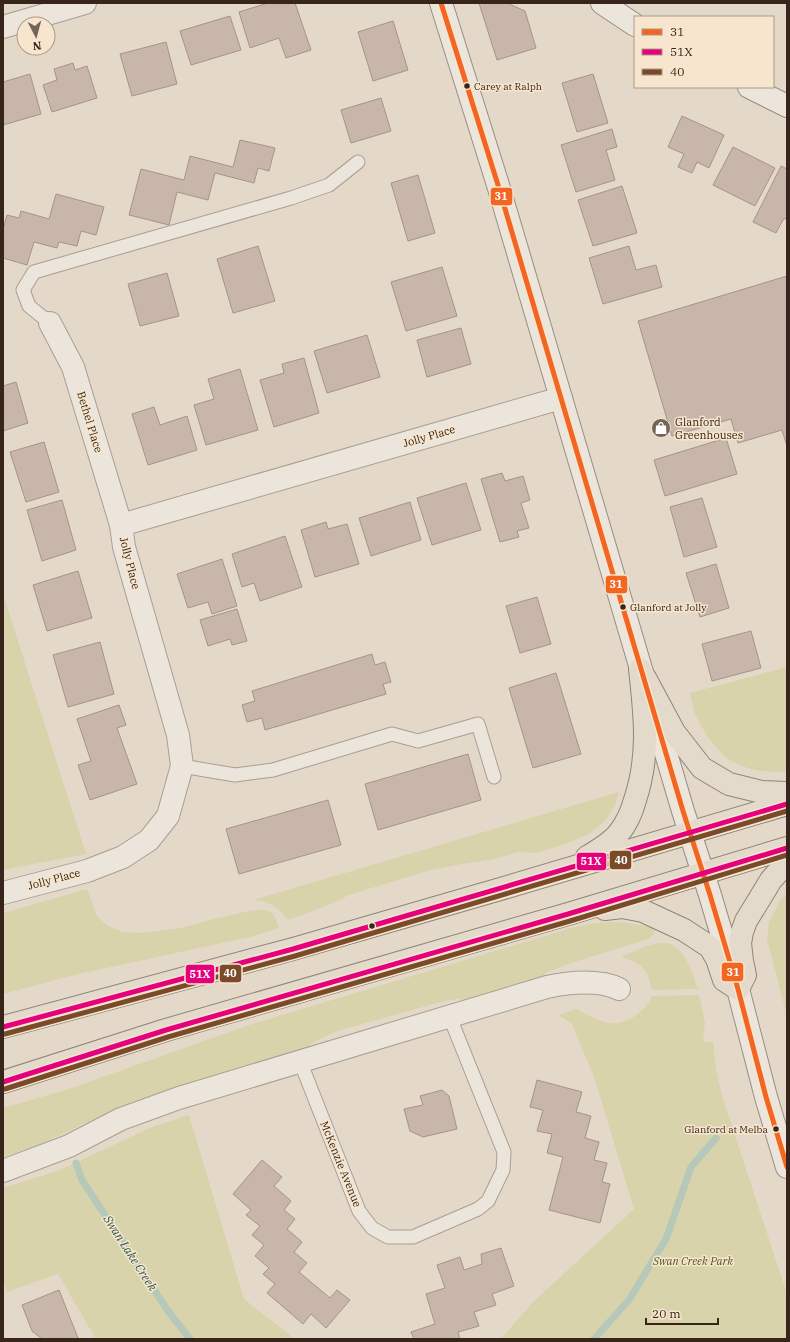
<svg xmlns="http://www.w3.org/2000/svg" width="790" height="1342" font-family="'IBM Plex Serif',serif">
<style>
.green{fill:#d8d3aa}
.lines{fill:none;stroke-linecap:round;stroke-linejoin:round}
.stream{stroke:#b5c8ba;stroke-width:7}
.building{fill:#c8b6aa;stroke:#a49488}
.lane-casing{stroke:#a99e93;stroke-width:15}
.street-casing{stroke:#a99e93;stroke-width:24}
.secondary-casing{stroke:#988d83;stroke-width:24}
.primary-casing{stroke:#8e8479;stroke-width:24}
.lane{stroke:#ece5db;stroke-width:13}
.street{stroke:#ece5db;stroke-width:22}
.secondary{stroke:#ece5db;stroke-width:22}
.primary{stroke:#e4dacc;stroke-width:22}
.bus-1-casing{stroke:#f7e6cd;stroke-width:8}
.bus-2-casing{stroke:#f7e6cd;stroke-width:8}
.bus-3-casing{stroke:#f7e6cd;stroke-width:8}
.bus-1{stroke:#f26522;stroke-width:5}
.bus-2{stroke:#e5007d;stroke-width:5}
.bus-3{stroke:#7a4b2a;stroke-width:5}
.bus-dot{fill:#37251b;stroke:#f7e6cd;stroke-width:1.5}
.labels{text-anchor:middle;stroke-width:3;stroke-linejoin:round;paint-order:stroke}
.bus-label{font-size:10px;fill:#37251b;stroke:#f7e6cd;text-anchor:start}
.street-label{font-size:11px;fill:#37251b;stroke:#f7e6cd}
.poi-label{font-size:11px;fill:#37251b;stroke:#f7e6cd;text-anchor:start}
.park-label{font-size:11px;font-style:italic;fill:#4f5520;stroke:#f7e6cd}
.water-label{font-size:12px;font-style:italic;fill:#29584f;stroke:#f7e6cd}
.line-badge{stroke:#f7e6cd;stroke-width:1.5}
.badge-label{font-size:11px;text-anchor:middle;font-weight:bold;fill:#fff}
</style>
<rect width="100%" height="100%" fill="#e4d9c9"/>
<g class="green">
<polygon points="3,594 86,854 3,870"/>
<path d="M787,667V772C769,772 746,771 730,760C716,751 702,729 695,714C693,707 692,700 690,693Z"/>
<path d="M619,792L615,805L606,820L589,834L568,843L537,853L519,852L494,859L456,865L427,871L349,895L331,904L288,920C278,907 270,901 253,900Z"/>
<polygon points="87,889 97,916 108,926 122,932 142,933 181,928 214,919 253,910 267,910 274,915 279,928 250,937 74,975 3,994 3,913"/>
<polygon points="787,893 787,1016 767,939 769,922 780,901"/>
<polygon points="614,922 629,923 655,928 653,935 648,939 565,965 546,973 541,978 465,1000 457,999 437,1003 341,1030 323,1037 307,1047 126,1104 41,1144 3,1157 3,1108 69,1089 249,1025 575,927 596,923"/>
<path d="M661,943C664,943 668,943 670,944C687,951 692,974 698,989L652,990C647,968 643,964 621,957L646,946Z"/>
<path d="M699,995L705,1023L703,1042H713L716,1068L722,1096L787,1294V1339H501L532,1303L634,1209L594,1077L572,1024L558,1015L577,1009C587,1015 598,1021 609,1023C627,1025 645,1012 652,996Z"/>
<polygon points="189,1115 244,1299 295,1339 96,1339 58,1274 7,1292 3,1281 3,1188 60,1170 152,1127"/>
</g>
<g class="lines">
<g class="stream">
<polyline points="76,1163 82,1180 168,1311 190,1339"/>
<polyline points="594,1339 629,1300 666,1239 691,1167 716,1138"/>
</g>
</g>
<g class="building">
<polygon points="268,3 295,3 311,50 286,58 279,38 250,48 239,12"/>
<polygon points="479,3 507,3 525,11 536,48 497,60"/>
<polygon points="230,16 241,50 191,65 180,31"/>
<polygon points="393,21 408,70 373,81 358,32"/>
<polygon points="166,42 177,84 132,96 120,54"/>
<polygon points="73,63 75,70 87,66 97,98 52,112 43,85 57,80 54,69"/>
<polygon points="30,74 41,114 3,125 3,82"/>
<polygon points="593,74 608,123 577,132 562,83"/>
<polygon points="381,98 391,131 351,143 341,110"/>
<polygon points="682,116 724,135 709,168 697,162 692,173 678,167 684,154 668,147"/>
<polygon points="612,129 617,147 606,150 615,180 576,192 561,145"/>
<polygon points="240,140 275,148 269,171 258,168 254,183 215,173 208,200 177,192 169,225 129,215 141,169 184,180 190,156 233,167"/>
<polygon points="733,147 775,168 755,206 713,185"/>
<polygon points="781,166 787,169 787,220 784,218 776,233 753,222"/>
<polygon points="418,175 435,233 408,241 391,183"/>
<polygon points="622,186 637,233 593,246 578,200"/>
<polygon points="56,194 104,207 96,235 81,231 77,246 59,242 57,248 34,242 27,265 3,258 3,230 7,215 19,218 21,211 49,219"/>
<polygon points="258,246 275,301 233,313 217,259"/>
<polygon points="629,246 636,270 656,265 662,287 603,304 589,258"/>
<polygon points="442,267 457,316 406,331 391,282"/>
<polygon points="167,273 179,316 140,326 128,284"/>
<polygon points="787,276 787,446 782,430 738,443 731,419 672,436 638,321"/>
<polygon points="461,328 471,364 427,377 417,340"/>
<polygon points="367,335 380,377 327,393 314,351"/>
<polygon points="304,358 319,413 274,427 260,380 284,373 282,364"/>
<polygon points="240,369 258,430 206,445 194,405 214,399 208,379"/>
<polygon points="16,382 28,423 3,431 3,386"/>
<polygon points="154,407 160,425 187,416 197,450 148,465 132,414"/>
<polygon points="726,438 737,474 665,496 654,460"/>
<polygon points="44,442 59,492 26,502 10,452"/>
<polygon points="502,473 505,481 523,476 530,500 521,503 529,528 517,531 519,537 500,542 481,479"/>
<polygon points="466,483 481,530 432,545 417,498"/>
<polygon points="702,498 717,547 684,557 670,507"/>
<polygon points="62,500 76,550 42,561 27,510"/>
<polygon points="410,502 421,540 371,556 359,518"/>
<polygon points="326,522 328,529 347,524 359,564 315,577 301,530"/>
<polygon points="285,536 302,587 260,601 254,583 242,587 232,554"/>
<polygon points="222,559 237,606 212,614 208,602 188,608 177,574"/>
<polygon points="716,564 729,608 700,617 686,573"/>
<polygon points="78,571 92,618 47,631 33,585"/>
<polygon points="537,597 551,644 520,653 506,606"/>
<polygon points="237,609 247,641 232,645 230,639 208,646 200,620"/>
<polygon points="751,631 761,668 712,681 702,644"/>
<polygon points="100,642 114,694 68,707 53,655"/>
<polygon points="372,654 375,665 385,662 391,682 383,684 386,694 265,730 262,718 247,722 242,705 255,701 252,691"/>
<polygon points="556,673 581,754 533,768 509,688"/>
<polygon points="119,705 126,725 117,728 137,784 90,800 78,765 91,761 77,719"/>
<polygon points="468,754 481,800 378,830 365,784"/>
<polygon points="328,800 341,845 239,874 226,829"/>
<polygon points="537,1080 582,1092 576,1112 591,1116 585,1138 599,1142 594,1160 607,1163 602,1182 610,1184 600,1223 549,1210 563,1157 547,1153 552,1134 537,1131 543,1110 530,1107"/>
<polygon points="442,1090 449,1096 457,1129 423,1137 410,1131 404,1109 423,1105 420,1096"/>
<polygon points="262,1160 282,1177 274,1186 291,1201 284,1210 295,1219 287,1229 302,1242 294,1252 307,1263 299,1272 330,1298 337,1290 350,1300 326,1328 311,1314 303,1324 267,1293 275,1284 263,1274 269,1268 255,1256 264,1245 252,1235 260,1226 246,1215 251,1210 233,1194"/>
<polygon points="501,1248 514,1286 492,1294 496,1305 474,1312 479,1326 458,1332 460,1339 414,1339 411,1332 435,1324 426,1294 445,1288 437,1265 460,1257 464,1270 482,1264 481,1254"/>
<polygon points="59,1290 78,1338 74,1339 42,1339 32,1331 22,1305"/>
</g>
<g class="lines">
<g class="lane-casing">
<g id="lane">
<polyline points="50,323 29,306 23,290 34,272 291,198 329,185 358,162"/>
<polyline points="182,766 235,775 273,770 392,734 418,741 478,724 494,777"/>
<polyline points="300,1061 359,1211 372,1228 388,1237 413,1237 478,1209 488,1201 503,1170 504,1152 449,1015"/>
</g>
</g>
<g class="street-casing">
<g id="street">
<polyline points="3,27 85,3"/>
<polyline points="50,323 73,367 121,525"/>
<polyline points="3,893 87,871 123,857 149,840 168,816 182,766 178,735 124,547 121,525 561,398"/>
<path d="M3,1171L69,1146L121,1119L179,1098L547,987C565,983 585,981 604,984C609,985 615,987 619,989"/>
</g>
</g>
<g class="secondary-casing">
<g id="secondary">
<polyline points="441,3 498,185 683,811 710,895 738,989 766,1097 787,1167"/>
<polyline points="602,3 635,25"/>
<polyline points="749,87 787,106"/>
</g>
</g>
<g class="primary-casing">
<g id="primary">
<polyline points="645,678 674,732 702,768 729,784 762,792 787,793"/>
<path d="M587,857C599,850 611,843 619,833C627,823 632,811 635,800C650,755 645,715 640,669"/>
<polyline points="605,909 622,907 643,911 684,930 710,947 717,959 724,980 738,989 745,975 742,961 740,943 742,932 746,921 771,880 787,862"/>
<polyline points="3,1027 293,949 497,890 787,804"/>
<polyline points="3,1082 166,1030 568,914 787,848"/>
</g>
</g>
<use href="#lane" class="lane"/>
<use href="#street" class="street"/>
<use href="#secondary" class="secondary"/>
<use href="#primary" class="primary"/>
<g class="bus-1-casing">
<polyline id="bus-1" points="441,3 498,185 683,811 710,895 738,989 766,1097 787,1167"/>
</g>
<g class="bus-2-casing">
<g id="bus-2">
<polyline points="3,1027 293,949 787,804"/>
<polyline points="3,1082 166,1030 568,914 787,848"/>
</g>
</g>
<g class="bus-3-casing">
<g id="bus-3">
<polyline points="5,1034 295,956 787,811"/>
<polyline points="5,1089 168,1037 570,921 787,855"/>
</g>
</g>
<use href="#bus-1" class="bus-1"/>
<use href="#bus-2" class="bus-2"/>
<use href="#bus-3" class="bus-3"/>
</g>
<defs>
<g id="shop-disc" transform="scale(1)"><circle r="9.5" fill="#746458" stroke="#f7e6cd"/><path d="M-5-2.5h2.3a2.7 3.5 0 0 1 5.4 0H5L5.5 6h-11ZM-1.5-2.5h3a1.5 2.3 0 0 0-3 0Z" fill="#fff"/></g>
</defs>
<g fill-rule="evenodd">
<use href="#shop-disc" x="661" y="428"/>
</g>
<g class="bus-dot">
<circle cx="467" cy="86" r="3.5"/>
<circle cx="623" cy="607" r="3.5"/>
<circle cx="372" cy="926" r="3.5"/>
<circle cx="776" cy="1129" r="3.5"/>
</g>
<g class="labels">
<g class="bus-label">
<text x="474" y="90">Carey at Ralph</text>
<text x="630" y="611">Glanford at Jolly</text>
<text x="768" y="1133" text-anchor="end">Glanford at Melba</text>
</g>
<g class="street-label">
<text transform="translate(90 422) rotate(73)" y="4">Bethel Place</text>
<text transform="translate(429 436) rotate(-16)" y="4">Jolly Place</text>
<text transform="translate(130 563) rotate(76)" y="4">Jolly Place</text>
<text transform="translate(54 879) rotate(-15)" y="4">Jolly Place</text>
<text transform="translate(341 1164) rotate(68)" y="4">McKenzie Avenue</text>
</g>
<g class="poi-label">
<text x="675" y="426">Glanford<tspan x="675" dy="13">Greenhouses</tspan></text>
</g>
<g class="park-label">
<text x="693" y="1265">Swan Creek Park</text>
</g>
<g class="water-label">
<text transform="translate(130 1253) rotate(57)" y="4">Swan Lake Creek</text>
</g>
</g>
<g class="line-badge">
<rect x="490" y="187" width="23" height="19" rx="4" fill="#f26522"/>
<rect x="605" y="575" width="23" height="19" rx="4" fill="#f26522"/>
<rect x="609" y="850" width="23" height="20" rx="4" fill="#7a4b2a"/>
<rect x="576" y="852" width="31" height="19" rx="4" fill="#e5007d"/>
<rect x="721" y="962" width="23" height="20" rx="4" fill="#f26522"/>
<rect x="219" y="964" width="23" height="19" rx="4" fill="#7a4b2a"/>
<rect x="185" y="964" width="30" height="20" rx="4" fill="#e5007d"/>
</g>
<g class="badge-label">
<text x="501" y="200">31</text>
<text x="616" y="588">31</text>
<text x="621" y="864">40</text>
<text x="591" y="865">51X</text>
<text x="733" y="976">31</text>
<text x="230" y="977">40</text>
<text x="200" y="978">51X</text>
</g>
<rect width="790" height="1342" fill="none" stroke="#37251b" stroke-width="8"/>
<rect x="634" y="16" width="140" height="72" fill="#f7e6cd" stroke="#aa9986"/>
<rect x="642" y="29" width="20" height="6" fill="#f26522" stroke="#aa9986"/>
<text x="670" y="36" font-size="12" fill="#37251b">31</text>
<rect x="642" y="49" width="20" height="6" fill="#e5007d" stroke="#aa9986"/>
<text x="670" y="56" font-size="12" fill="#37251b">51X</text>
<rect x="642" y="69" width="20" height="6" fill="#7a4b2a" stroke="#aa9986"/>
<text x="670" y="76" font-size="12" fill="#37251b">40</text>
<g transform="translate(36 36) rotate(174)"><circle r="19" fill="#f7e6cd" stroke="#aa9986"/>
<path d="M0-3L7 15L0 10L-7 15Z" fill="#746458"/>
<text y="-6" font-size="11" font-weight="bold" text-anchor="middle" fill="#37251b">N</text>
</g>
<path d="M646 1318v6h72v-6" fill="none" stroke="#37251b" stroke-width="2"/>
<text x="652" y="1318" font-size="12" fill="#37251b" stroke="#f7e6cd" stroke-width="3" paint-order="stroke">20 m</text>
</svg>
